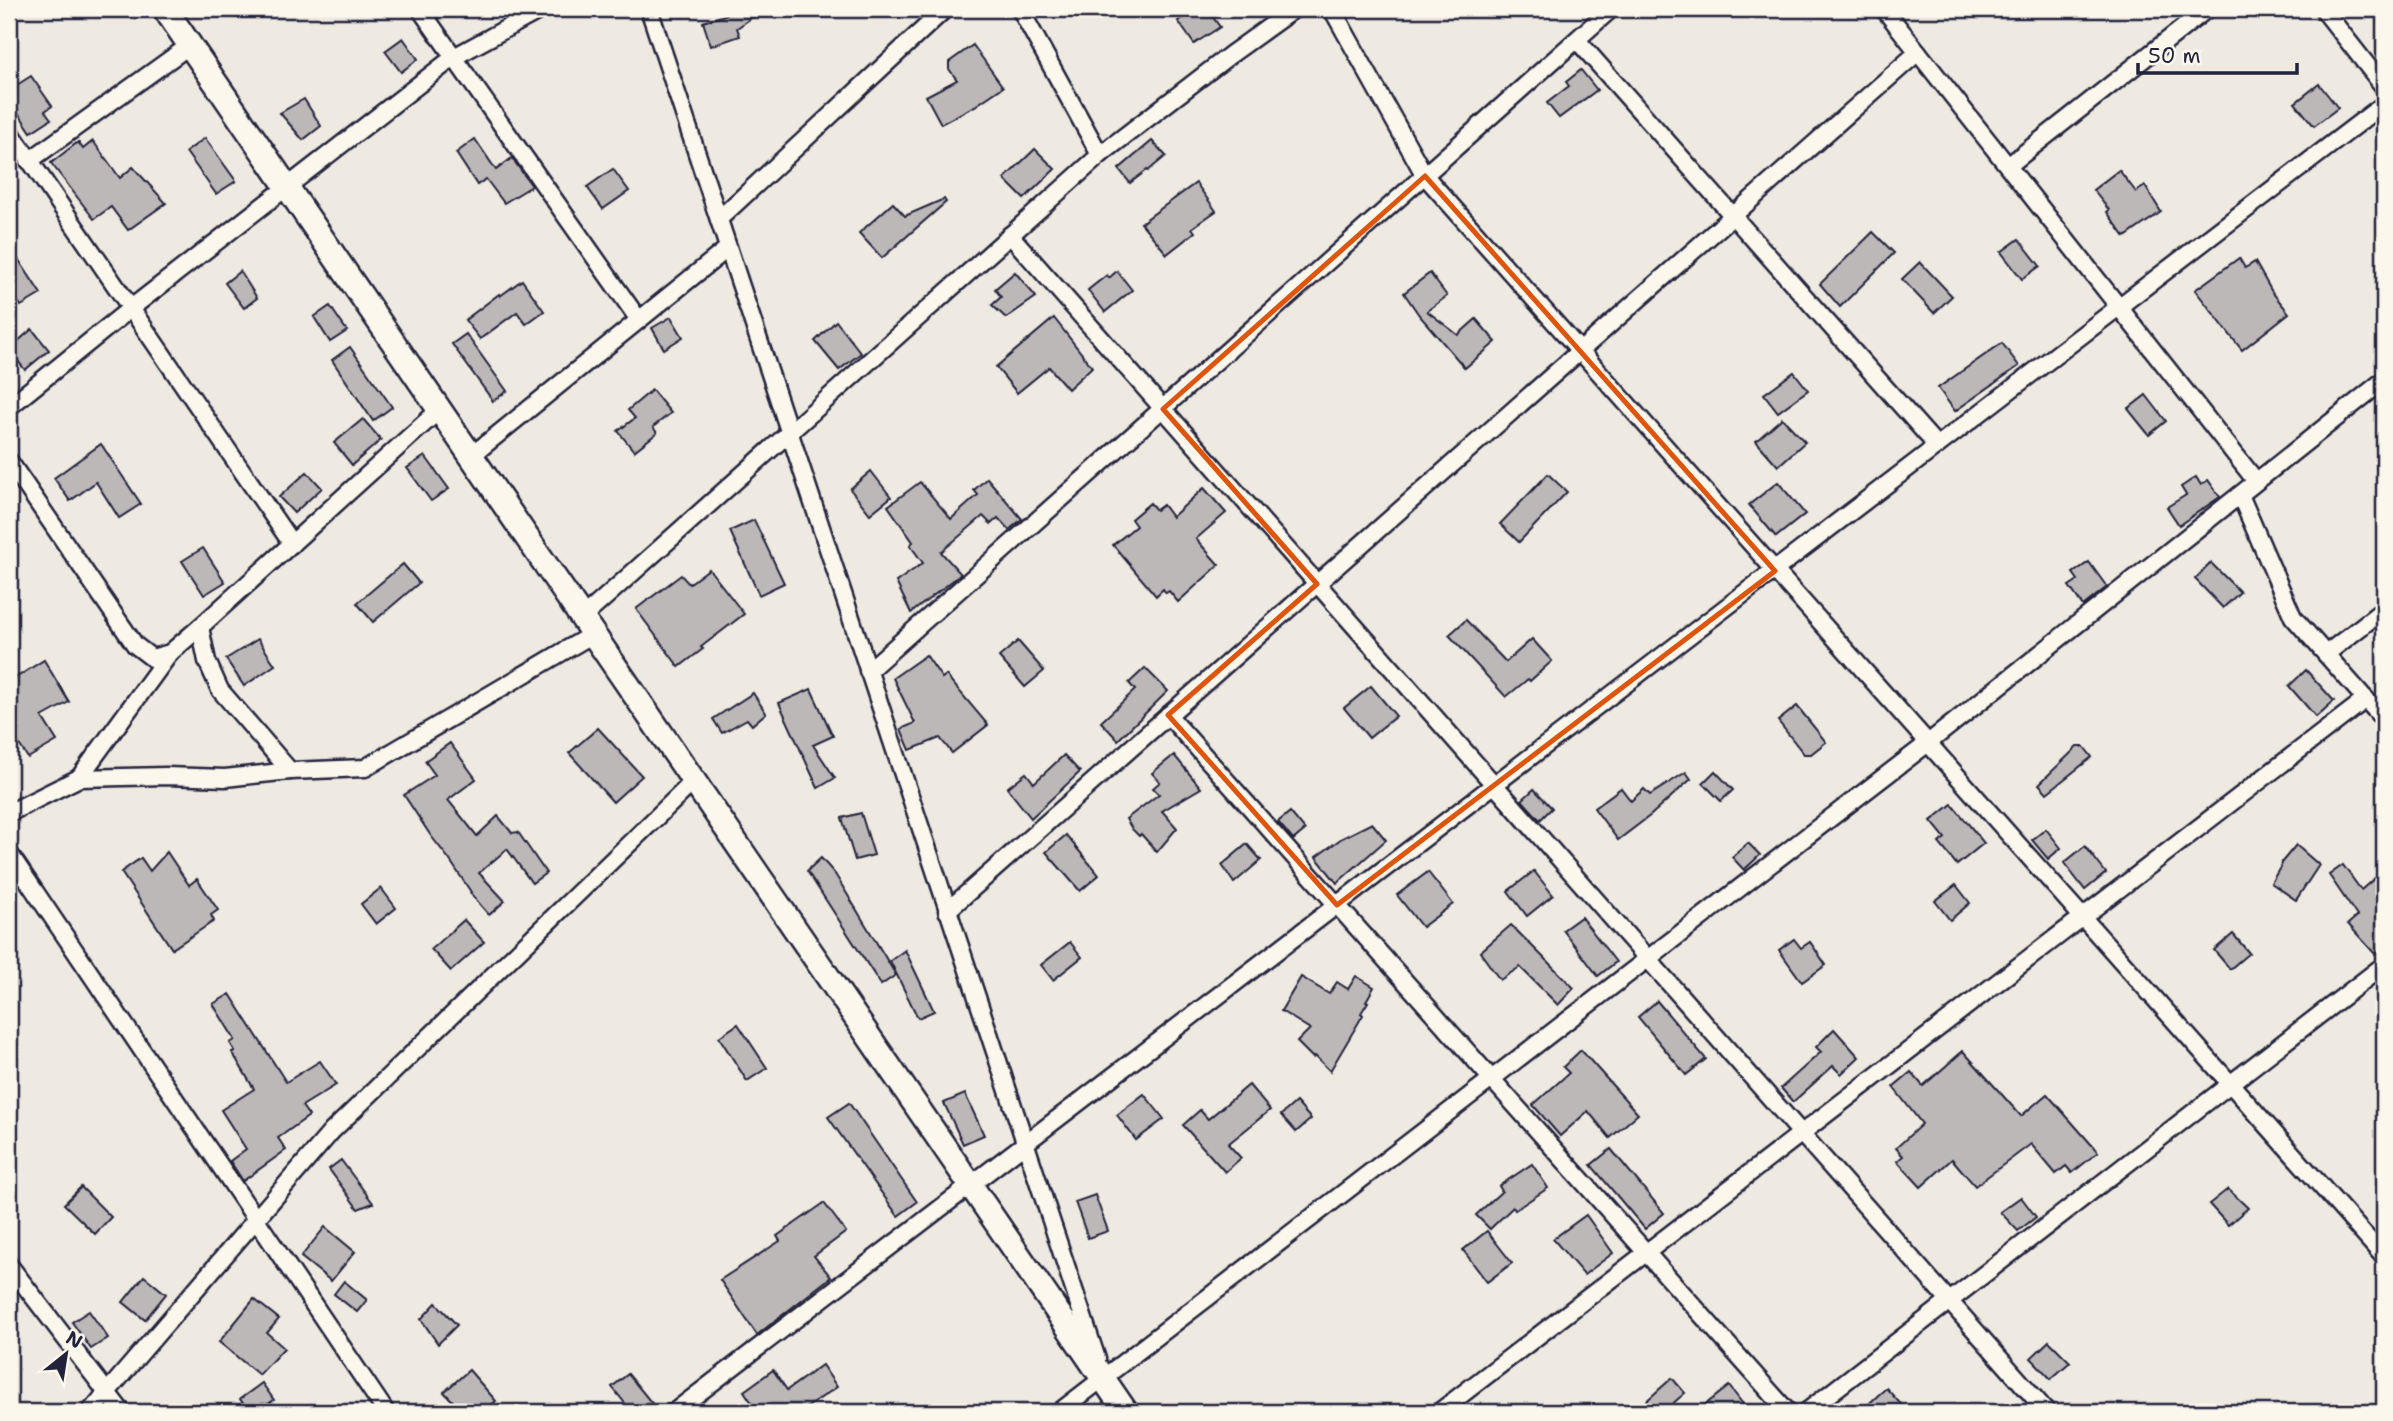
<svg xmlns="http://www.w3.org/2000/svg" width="2393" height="1421" font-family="'Shantell Sans',sans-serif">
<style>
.building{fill:#bcb8b8;stroke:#22223b;stroke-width:2}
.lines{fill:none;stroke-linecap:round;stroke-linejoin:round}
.street-casing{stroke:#22223b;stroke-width:21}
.secondary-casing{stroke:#22223b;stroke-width:28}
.street{stroke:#fbf7ec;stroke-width:16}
.secondary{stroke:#fbf7ec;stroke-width:23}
.marked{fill:none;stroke:#de560e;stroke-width:5;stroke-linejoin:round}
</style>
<rect width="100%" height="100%" fill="#eeeae2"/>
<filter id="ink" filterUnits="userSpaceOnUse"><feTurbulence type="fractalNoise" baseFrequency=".0143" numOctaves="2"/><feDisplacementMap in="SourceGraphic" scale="14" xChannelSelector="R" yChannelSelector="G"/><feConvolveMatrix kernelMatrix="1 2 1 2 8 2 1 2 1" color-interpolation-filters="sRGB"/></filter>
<g filter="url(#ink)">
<g class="building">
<polygon points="743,9 764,9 737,28 740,36 711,46 703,22"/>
<polygon points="1197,9 1207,9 1220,27 1194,44 1178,21"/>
<polygon points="403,38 418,59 401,72 385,51"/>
<polygon points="973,45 1003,87 975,106 941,124 926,96 957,80 949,69 949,62"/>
<polygon points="1581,70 1597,90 1559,118 1547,103 1569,86 1566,82"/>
<polygon points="31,76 52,106 45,111 51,119 31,132 9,99 9,90"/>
<polygon points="2319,84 2338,108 2314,126 2295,103"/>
<polygon points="304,99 321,126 303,140 280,113"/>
<polygon points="205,138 236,181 216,194 186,152"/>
<polygon points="475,139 496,170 512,158 532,186 504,203 486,179 477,185 456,153"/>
<polygon points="93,141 120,178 133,167 166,203 128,230 111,207 94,219 51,163 78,142 83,149"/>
<polygon points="1152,141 1166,156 1148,171 1147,170 1130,183 1119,169"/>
<polygon points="1035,149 1055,169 1024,199 1004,179"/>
<polygon points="613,169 629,191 603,209 587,187"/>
<polygon points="2119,170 2136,192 2145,186 2161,212 2125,237 2107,212 2109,210 2093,190"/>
<polygon points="1196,183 1216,211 1192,228 1195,232 1167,254 1141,223"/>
<polygon points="944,199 946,202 882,258 859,233 893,203 905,216"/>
<polygon points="1873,232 1894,253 1840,307 1820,284"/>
<polygon points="2019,239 2040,266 2022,279 2001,252"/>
<polygon points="9,245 41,294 21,306 9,287"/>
<polygon points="2239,258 2245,268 2255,262 2272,292 2289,313 2242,350 2195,290"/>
<polygon points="1920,262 1952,296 1934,313 1902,279"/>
<polygon points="240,271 257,298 244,308 225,283"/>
<polygon points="1117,271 1132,290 1105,312 1088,290 1107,275 1109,278"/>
<polygon points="1015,272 1036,297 1006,318 992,305 1001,297 995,289"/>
<polygon points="1430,273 1447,296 1427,311 1458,335 1476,319 1496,342 1465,368 1419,315 1404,293"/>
<polygon points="522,280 544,311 526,324 517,312 480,339 465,320 499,294 500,296"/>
<polygon points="330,306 347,331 330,342 314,317"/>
<polygon points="671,317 683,337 664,349 652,328"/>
<polygon points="1054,318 1092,367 1068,389 1049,367 1017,393 996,367"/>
<polygon points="836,321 861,353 839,370 815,341"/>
<polygon points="32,329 49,350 25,370 9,349"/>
<polygon points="466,334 507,391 493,401 452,344"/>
<polygon points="2002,343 2019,366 1955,411 1938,388"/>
<polygon points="350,347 392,407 373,421 332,360"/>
<polygon points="1794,372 1808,390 1778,412 1764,394"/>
<polygon points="652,390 671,413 653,427 657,433 634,451 618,431 635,418 628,410"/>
<polygon points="2146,395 2166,421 2149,435 2128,409"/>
<polygon points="1782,418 1805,442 1778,466 1756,441"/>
<polygon points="363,419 381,440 352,465 334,443"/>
<polygon points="101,444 141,504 119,518 96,482 70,501 54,478"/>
<polygon points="425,456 449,489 431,501 407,468"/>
<polygon points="871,471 891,497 870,514 850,489"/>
<polygon points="307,472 322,488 294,513 279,497"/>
<polygon points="1548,474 1567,492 1519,542 1500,524"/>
<polygon points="2196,477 2201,485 2208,480 2220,497 2179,525 2167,507 2186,495 2181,487"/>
<polygon points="987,478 1022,519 1009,530 998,518 991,524 983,516 941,552 961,574 911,613 896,582 923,563 910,545 913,542 888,506 920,482 951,519 978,495 974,490"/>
<polygon points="1778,482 1805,514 1776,537 1749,505"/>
<polygon points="1204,488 1226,513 1196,539 1219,565 1178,602 1169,591 1166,593 1163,589 1156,596 1113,545 1136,526 1131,519 1150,503 1156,510 1163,505 1172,517"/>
<polygon points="754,520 784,583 759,595 730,531"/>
<polygon points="203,548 225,582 204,595 182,561"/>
<polygon points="2089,562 2107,587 2083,606 2069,586 2078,580 2073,573"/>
<polygon points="2211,563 2240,592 2223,608 2195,579"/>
<polygon points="403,564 419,583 373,622 357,603"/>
<polygon points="709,569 744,614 701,647 703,649 679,667 636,609 681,575 689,584"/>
<polygon points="1466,620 1506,662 1532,639 1552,661 1530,681 1528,679 1506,697 1449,635"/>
<polygon points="258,639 275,665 244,686 226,659"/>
<polygon points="1018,641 1044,671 1025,687 999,657"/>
<polygon points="926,655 942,678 946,675 988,725 952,753 940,738 910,750 901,729 915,723 893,678"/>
<polygon points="44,660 69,702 42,717 57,741 28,758 9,729 9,682"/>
<polygon points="1145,668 1168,691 1118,740 1101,722 1135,690 1129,683"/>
<polygon points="2306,670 2334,701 2316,717 2289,686"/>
<polygon points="1371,686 1396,716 1369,738 1344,708"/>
<polygon points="811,689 833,736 813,745 835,778 818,788 779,703"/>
<polygon points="753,693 766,713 752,725 747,719 722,733 713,719"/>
<polygon points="1797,706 1826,742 1811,754 1804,754 1778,721"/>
<polygon points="598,728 642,776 613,802 569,753"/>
<polygon points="450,743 476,779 448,800 477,836 498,816 512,833 518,832 546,873 532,883 507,849 479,873 505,901 489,915 470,893 471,892 449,859 431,836 404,795 435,775 425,761"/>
<polygon points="2077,747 2084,747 2092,757 2047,793 2039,784"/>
<polygon points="1064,755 1080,772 1031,818 1007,788 1026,773 1034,783"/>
<polygon points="1174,755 1201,788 1162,811 1177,828 1157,852 1141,834 1139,836 1132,829 1126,819 1159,794 1153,788 1160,782 1152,773"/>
<polygon points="1715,771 1733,790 1721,801 1703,783"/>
<polygon points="1686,772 1691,779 1651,815 1618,840 1594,808 1621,788 1631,801 1644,789 1650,795"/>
<polygon points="1534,789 1552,808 1540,820 1522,800"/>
<polygon points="1952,804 1984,843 1957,865 1939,843 1945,838 1931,821"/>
<polygon points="1290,812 1305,830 1293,840 1278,822"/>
<polygon points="861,813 874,855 855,860 842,818"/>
<polygon points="1372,823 1386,840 1337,883 1316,857 1342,838"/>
<polygon points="2046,829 2061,848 2048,859 2032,840"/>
<polygon points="1066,835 1099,875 1080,891 1046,852"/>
<polygon points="1748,843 1760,855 1744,870 1732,857"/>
<polygon points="1247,844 1261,860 1234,883 1222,865"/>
<polygon points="2296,845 2319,865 2296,900 2271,883 2282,864 2281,863"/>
<polygon points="2085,846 2106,873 2085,890 2064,863"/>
<polygon points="167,852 189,885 197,879 218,910 211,915 214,921 172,949 121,872 141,858 150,871"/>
<polygon points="821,858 835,874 896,975 881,985 807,871"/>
<polygon points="2343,865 2361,890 2384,870 2384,945 2375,954 2348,924 2357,916 2329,875"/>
<polygon points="1534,871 1553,895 1527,916 1508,891"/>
<polygon points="1428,872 1453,904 1422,927 1397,895"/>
<polygon points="1956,885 1970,903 1950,920 1935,901"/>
<polygon points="381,888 396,908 376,924 361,904"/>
<polygon points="1581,917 1616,962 1598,976 1563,930"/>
<polygon points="464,920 484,942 451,971 431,949"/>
<polygon points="1511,925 1574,988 1558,1005 1520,967 1500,980 1480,952"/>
<polygon points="2233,934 2249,953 2230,969 2214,950"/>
<polygon points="1794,939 1801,948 1810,942 1826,965 1802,982 1779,950"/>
<polygon points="1070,942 1082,957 1053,980 1041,965"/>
<polygon points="905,950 934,1011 918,1018 890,961"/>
<polygon points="1356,976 1374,987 1366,1001 1368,1002 1361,1013 1363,1015 1330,1071 1315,1056 1313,1058 1297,1042 1310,1029 1281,1011 1301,977 1329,994 1337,982 1348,989"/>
<polygon points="230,994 286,1082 320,1061 336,1085 302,1106 309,1116 278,1138 286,1150 243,1181 230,1161 246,1149 221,1110 254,1089 232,1052 235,1051 230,1043 235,1040 213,1004"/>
<polygon points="1657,1001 1706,1059 1686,1075 1638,1017"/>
<polygon points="738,1024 767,1068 747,1081 719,1037"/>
<polygon points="1834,1029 1859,1057 1841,1074 1833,1066 1793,1102 1781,1088 1821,1052 1816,1047"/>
<polygon points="1581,1050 1638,1114 1610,1138 1588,1111 1560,1136 1533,1105 1569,1073 1563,1067"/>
<polygon points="1963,1051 2021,1116 2047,1094 2098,1152 2072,1173 2066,1166 2056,1174 2031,1144 1975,1186 1952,1159 1921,1187 1897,1161 1903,1156 1896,1148 1922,1124 1893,1087 1911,1072 1923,1086"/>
<polygon points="1249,1085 1270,1110 1228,1144 1241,1158 1225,1172 1183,1125 1200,1110 1208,1119"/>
<polygon points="965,1094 984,1135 963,1144 944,1103"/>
<polygon points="1144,1094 1164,1119 1136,1140 1117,1115"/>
<polygon points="1296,1102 1311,1119 1296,1132 1281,1115"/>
<polygon points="849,1103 917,1202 898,1216 828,1117"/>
<polygon points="1611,1149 1664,1213 1645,1229 1591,1165"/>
<polygon points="341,1160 373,1203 358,1209 329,1169"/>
<polygon points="1532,1164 1548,1188 1515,1210 1513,1207 1490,1229 1476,1215 1502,1191 1499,1186"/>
<polygon points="81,1187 111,1217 95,1234 64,1204"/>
<polygon points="2228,1189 2248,1208 2228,1225 2209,1204"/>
<polygon points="1095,1195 1108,1231 1088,1238 1075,1202"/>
<polygon points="2021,1197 2036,1217 2018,1231 2000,1212"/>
<polygon points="824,1203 846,1232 814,1256 831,1277 757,1335 720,1280 780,1241 777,1236"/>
<polygon points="1586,1215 1613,1253 1584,1275 1553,1239"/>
<polygon points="325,1227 355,1252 331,1281 301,1257"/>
<polygon points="1487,1231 1512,1263 1487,1282 1463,1250"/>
<polygon points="144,1276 166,1294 145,1320 123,1302"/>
<polygon points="344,1281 367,1300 357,1312 334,1294"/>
<polygon points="254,1299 279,1319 267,1333 284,1348 259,1375 219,1342"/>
<polygon points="436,1303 457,1325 438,1344 421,1319"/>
<polygon points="89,1311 108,1338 91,1349 72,1322"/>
<polygon points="2049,1341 2070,1362 2051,1379 2031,1358"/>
<polygon points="822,1365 837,1387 800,1412 758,1412 744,1391 773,1370 787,1390"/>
<polygon points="469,1370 496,1401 483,1412 463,1412 444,1392"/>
<polygon points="628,1374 659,1412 632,1412 612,1387"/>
<polygon points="1672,1378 1685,1393 1663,1412 1634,1412"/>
<polygon points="262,1383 274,1400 257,1412 249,1412 240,1399"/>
<polygon points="1729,1386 1749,1412 1696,1412"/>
<polygon points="1886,1388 1908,1412 1860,1412"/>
</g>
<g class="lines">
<g class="street-casing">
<g id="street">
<polyline points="420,9 639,320"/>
<polyline points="649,9 1097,1359"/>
<polyline points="1020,9 1100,155"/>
<polyline points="1332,9 1425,176 2384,1257"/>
<polyline points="1884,9 2256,481"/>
<polyline points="2323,9 2384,87"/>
<polyline points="1577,40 1937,446"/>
<polyline points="9,130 292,544"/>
<polyline points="29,161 190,45"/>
<polyline points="2008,166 2207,9"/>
<polyline points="719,219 945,9"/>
<polyline points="1010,235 2047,1412"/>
<polyline points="9,407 130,309 454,57 542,9"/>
<polyline points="471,456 728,248"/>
<polyline points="9,461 135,645 152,658 170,653 200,627 439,410"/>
<polyline points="2240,495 2293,617 2384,720"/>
<polyline points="582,618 1100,155 1230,55 1294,9"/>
<polyline points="200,627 207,661 220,690 290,771"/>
<polyline points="2326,654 2384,609"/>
<polyline points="868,671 1611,9"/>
<polyline points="1168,715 1788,1412"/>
<polyline points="79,778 170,653"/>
<polyline points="9,813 79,778 166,776 225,778 290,771 365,768 593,634"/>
<polyline points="9,853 386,1412"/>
<polyline points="947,911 1918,52"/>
<polyline points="9,1265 122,1412"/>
<polyline points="90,1412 332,1131 694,781"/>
<polyline points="674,1412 2384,104"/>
<polyline points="1059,1412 1928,743 2384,380"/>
<polyline points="1439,1412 2366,699"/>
<polyline points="1806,1412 2384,965"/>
</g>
</g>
<g class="secondary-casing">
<polyline id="secondary" points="165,9 1126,1412"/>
</g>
<use href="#street" class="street"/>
<use href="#secondary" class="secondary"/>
</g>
</g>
<path class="marked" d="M1425,176L1775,571L1337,905L1168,715L1317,584L1163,409Z"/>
<rect width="2393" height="1421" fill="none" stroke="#fbf7ec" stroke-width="35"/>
<rect x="18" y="18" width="2358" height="1386" fill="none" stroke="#22223b" stroke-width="2.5" filter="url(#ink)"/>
<g transform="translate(66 1354) rotate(30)" stroke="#fbf7ec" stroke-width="5" paint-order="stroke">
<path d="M0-5L12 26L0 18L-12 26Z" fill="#22223b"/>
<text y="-10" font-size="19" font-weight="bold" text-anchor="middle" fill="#22223b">N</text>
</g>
<path d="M2138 63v10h159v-10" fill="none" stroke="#22223b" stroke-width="3.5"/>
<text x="2148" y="63" font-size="21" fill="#22223b" stroke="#fbf7ec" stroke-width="5" paint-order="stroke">50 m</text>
</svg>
